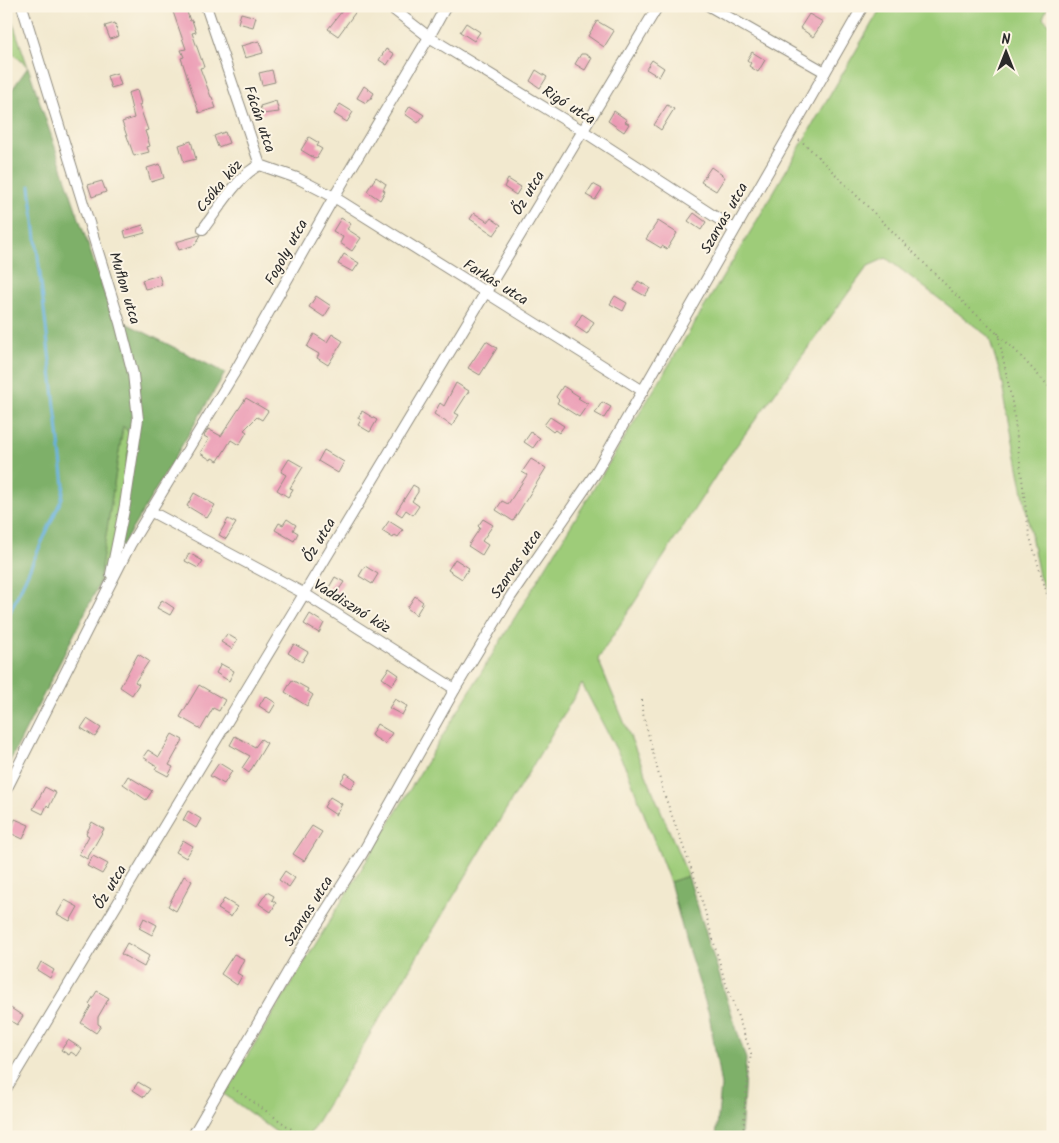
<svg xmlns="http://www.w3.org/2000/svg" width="1059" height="1143" font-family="Kalam,sans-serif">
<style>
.green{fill:#9ecc79;stroke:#647c52}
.forest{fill:#7eb069;stroke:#546e4a}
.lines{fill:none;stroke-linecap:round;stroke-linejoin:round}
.stream{stroke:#66b1df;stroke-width:3}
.building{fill:#eb9ab4}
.minor-casing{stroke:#8e8a7d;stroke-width:12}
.path{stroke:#8e8a7d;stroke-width:2;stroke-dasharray:1 4;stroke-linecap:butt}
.minor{stroke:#fff;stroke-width:10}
.labels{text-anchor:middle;stroke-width:4;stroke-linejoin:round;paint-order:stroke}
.street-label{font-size:15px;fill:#2b2b2b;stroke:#fcf5e5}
</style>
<rect width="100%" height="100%" fill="#fcf5e5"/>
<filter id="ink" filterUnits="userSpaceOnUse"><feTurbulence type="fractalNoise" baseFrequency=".02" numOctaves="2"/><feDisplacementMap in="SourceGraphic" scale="10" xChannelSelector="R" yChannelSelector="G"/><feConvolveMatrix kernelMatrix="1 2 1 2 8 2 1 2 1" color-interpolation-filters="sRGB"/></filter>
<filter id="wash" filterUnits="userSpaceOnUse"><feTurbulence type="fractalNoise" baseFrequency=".0096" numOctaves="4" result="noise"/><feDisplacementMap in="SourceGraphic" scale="20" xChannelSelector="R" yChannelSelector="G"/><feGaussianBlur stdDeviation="1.12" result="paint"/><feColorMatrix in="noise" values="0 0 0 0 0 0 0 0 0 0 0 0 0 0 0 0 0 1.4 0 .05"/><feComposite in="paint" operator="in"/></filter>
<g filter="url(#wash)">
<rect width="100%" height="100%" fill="#f2e9cf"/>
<g class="green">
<polygon points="6,6 7,6 28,67 6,47"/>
<polygon points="882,6 1048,6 1043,18 1053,27 1053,610 1039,576 1000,374 989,337 886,258 868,266 726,460 598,659 688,876 670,882 628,772 582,684 308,1137 283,1137 224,1094 752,229"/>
<polygon points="123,426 131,434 112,563 98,587"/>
</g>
<g class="forest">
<polygon points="28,67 112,316 225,373 112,563 131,435 123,426 98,587 6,769 6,98"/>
<polygon points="688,876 746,1059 741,1137 716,1137 721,1086 709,1014 686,942 670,882"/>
</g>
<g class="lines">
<polyline class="stream" points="6,621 62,498 64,485 30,186"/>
</g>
<g id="blocks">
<g class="building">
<polygon points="171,6 185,6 190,21 192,20 196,32 192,33 204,67 200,68 211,97 212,97 216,108 199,113 181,58 184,57 181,50 186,49"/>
<polygon points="346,6 360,6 338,36 328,29"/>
<polygon points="241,13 256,17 253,27 238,23"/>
<polygon points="809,14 823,22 813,37 800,28"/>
<polygon points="597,21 614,31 604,47 588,36"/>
<polygon points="115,23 119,36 110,39 105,26"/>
<polygon points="466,23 480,32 474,41 460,32"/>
<polygon points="259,41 263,53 245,58 241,46"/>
<polygon points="386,49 394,54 387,65 379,60"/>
<polygon points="752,52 765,60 758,72 749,66 751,63 747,60"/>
<polygon points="581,54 585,54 592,58 585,70 575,64"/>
<polygon points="652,60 664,68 659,77 646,69"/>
<polygon points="272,70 275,82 262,85 259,73"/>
<polygon points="536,70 547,77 540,88 530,81"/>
<polygon points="117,73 121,85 111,88 107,76"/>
<polygon points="364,86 374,93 370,100 368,99 366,103 357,98"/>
<polygon points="137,90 141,104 139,105 148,130 145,131 150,146 147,147 149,152 134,156 122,122 134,118 128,93"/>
<polygon points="276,101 279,112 262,114 260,106"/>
<polygon points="340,104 353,112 347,122 334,114"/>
<polygon points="667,105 674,109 661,130 654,125"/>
<polygon points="410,106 424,115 418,123 405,114"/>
<polygon points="614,111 627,120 625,122 629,124 624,132 608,121"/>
<polygon points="225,132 229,143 218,147 214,136"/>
<polygon points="309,137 319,143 317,146 322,149 316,159 301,150"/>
<polygon points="191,141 196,159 184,162 179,145"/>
<polygon points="160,164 164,178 151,182 147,168"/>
<polygon points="711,167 725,177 716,191 701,182"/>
<polygon points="376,177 386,184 383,190 385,191 380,200 367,191"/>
<polygon points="508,179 521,187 516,195 504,187"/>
<polygon points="102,181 106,192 92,197 88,185"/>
<polygon points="593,184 602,189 595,200 586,195"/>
<polygon points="474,213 488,222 491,218 501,225 494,235 470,219"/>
<polygon points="694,213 706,222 701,230 688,221"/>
<polygon points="341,218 351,224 347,229 361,238 352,251 340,243 343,237 333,231"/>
<polygon points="658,221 677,233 667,249 662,246 661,248 646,239"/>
<polygon points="143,225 145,233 126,238 124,231"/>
<polygon points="200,235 201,235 195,245 179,250 176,242"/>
<polygon points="344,254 359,263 353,272 338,264"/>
<polygon points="159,275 162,285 145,289 142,280"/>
<polygon points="638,281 650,288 645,296 633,289"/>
<polygon points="316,296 331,306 324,317 309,307"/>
<polygon points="615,296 627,303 623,311 610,304"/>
<polygon points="582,314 594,322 587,334 575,326"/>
<polygon points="314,334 327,342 332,334 343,341 328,365 317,358 319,354 307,347"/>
<polygon points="486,341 497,348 480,375 468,368"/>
<polygon points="456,383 469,391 455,413 459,415 452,426 434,414 440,403 444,406"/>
<polygon points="563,386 580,397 578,398 588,404 579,417 557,403 559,400 556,397"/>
<polygon points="246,398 268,411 262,420 257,417 244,430 247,432 239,445 231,440 218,461 212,458 211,460 200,453 209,439 204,436 208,429 221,436"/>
<polygon points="602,402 611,407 604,418 595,413"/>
<polygon points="362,411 377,420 370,432 358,425 361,420 358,418"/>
<polygon points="550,417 564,426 559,433 555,430 553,432 544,425"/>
<polygon points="531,432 540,438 533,448 524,442"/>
<polygon points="324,450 344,462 338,473 318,461"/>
<polygon points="289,459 303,467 290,488 293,489 288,497 277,490 286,475 281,472"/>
<polygon points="531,459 546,468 513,521 496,510 502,501 508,504 527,475 522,472"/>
<polygon points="413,485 418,488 418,492 412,501 419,506 413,515 406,510 402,516 396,512"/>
<polygon points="194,493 215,505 207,518 187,506"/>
<polygon points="228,519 236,523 226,539 219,535"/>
<polygon points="287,519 296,525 293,530 298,533 294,541 275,530 279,523 283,525"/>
<polygon points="483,519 493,525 482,541 488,545 482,555 468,546 480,528 478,526"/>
<polygon points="389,521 403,530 398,537 395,535 393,538 382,531"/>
<polygon points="189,553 203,561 198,568 185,561"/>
<polygon points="455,559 469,568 462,579 448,570"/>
<polygon points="365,566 378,574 372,584 359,576"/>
<polygon points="335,577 344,582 336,594 328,589"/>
<polygon points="415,596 423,602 421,605 422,605 416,615 407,608"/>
<polygon points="162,600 174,608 170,615 157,608"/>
<polygon points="310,614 324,623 319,633 304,624"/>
<polygon points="227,634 237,640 232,649 221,642"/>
<polygon points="294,644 308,652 302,662 288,653"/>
<polygon points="138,654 149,661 135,682 139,684 132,695 120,687"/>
<polygon points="221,664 234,671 229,681 216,673"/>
<polygon points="389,668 399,675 392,685 382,678"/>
<polygon points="292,680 308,689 307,691 313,695 307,706 285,692"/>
<polygon points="199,685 225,700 219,711 213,708 201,729 180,717"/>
<polygon points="265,696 276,703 270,713 259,706"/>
<polygon points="395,699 407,706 402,715 389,708"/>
<polygon points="87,719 101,728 95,737 81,728"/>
<polygon points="377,724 392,733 385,744 371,735"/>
<polygon points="172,734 183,740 169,765 173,767 168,776 155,769 157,766 143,757 148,750 159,757"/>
<polygon points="235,736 255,747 261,739 267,743 249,773 242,768 250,756 230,745"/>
<polygon points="219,763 232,771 224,784 210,776"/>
<polygon points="346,773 356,780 351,789 340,782"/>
<polygon points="128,776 152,791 146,800 123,784"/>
<polygon points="45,787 56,793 49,807 47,805 43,814 33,809"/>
<polygon points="330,797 342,804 336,815 324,807"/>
<polygon points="188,811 201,819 196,828 183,820"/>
<polygon points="15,819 29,825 23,839 10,833"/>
<polygon points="92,822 104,829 87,859 79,854 89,836 86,834"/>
<polygon points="312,826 322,832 304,861 293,854"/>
<polygon points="183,840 193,846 186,858 176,852"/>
<polygon points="93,856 108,864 102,874 87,866"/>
<polygon points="285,871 295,878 289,887 279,880"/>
<polygon points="184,876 192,881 176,911 168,906"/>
<polygon points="267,892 274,896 272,900 276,903 271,912 259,904"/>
<polygon points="224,899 237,907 231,917 218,909"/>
<polygon points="65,900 78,907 70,921 57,914"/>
<polygon points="144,918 157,925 152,935 139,928"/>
<polygon points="127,943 149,956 144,967 121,954"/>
<polygon points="234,954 244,959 237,973 242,976 237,985 221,974"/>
<polygon points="41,962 54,970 50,978 37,970"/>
<polygon points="97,991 109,998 98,1017 98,1024 101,1026 96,1033 81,1023 91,1006 89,1004"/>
<polygon points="6,1005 23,1016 17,1025 6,1018"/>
<polygon points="68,1040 82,1049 77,1056 71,1052 69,1055 61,1050"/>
<polygon points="138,1082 150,1089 144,1097 133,1090"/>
</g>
</g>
</g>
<g filter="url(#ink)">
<use href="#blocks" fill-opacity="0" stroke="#8e8a7d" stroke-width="1"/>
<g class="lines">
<g class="minor-casing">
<g id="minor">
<polyline points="22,6 120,323 133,374 138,419 125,505 111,574"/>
<polyline points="206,6 260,165 297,178 334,197 643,391"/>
<polyline points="389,6 429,37 583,131 734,229"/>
<polyline points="709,6 825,72"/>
<path d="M203,229C217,211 240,173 260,165"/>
<polyline points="150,511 305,594 455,689"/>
<polyline points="6,790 130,545 233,375 334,197 429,37 446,6"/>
<polyline points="6,1089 658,6"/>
<polyline points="192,1137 297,956 362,854 455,689 511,596 595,474 863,6"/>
</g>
</g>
<g class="path">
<polyline points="799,140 805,144 965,304 1015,350 1053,391"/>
<polyline points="998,333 1013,407 1029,534 1053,614"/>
<polyline points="642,700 642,710 663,791 698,887 724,978 751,1053 745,1103 743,1137"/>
<polyline points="233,1088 303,1137"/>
</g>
<use href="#minor" class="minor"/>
</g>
</g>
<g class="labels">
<g class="street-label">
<text transform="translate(569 105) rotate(32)" y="5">Rigó utca</text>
<text transform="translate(260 119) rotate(71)" y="5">Fácán utca</text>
<text transform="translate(219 186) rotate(-50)" y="5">Csóka köz</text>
<text transform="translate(528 193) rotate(-59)" y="5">Őz utca</text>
<text transform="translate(724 218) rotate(-60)" y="5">Szarvas utca</text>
<text transform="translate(286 252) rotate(-61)" y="5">Fogoly utca</text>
<text transform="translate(496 282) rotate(32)" y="5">Farkas utca</text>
<text transform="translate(125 288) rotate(73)" y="5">Muflon utca</text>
<text transform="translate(319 540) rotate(-59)" y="5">Őz utca</text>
<text transform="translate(516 564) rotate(-56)" y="5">Szarvas utca</text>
<text transform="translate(352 606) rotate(32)" y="5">Vaddisznó köz</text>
<text transform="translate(110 887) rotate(-59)" y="5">Őz utca</text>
<text transform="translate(308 911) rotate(-58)" y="5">Szarvas utca</text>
</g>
</g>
<rect width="1059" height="1143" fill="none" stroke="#fcf5e5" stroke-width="25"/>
<g transform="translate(1006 52)" stroke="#fcf5e5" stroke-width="4" paint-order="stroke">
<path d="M0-4L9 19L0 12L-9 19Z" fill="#2b2b2b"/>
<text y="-8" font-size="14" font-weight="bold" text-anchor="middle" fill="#2b2b2b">N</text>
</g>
</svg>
